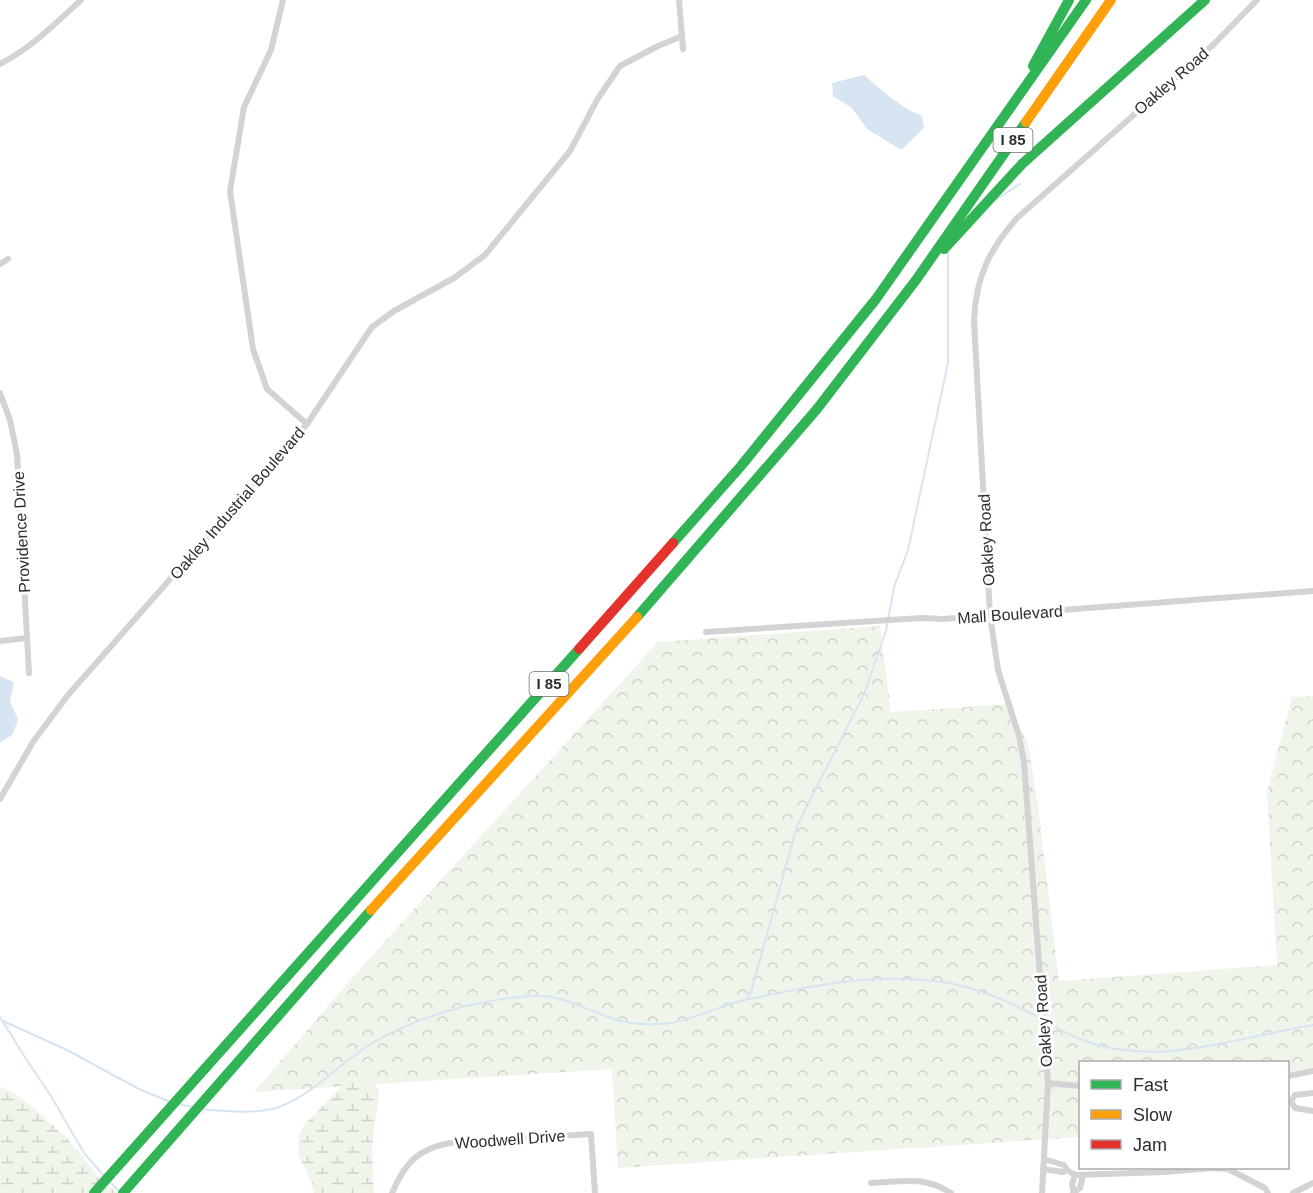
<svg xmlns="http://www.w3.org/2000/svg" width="1313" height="1193" font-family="Helvetica,sans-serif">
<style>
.forest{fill:url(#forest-crowns)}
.wetland{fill:url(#wetland-marsh)}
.water{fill:#d7e5f2}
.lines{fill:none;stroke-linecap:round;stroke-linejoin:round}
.stream{stroke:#d7e5f2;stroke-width:2}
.street{stroke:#d3d3d3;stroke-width:6}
.fast{stroke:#30b455;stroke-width:10}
.slow{stroke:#ff9f0a;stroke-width:10}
.jam{stroke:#e5322d;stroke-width:10}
.labels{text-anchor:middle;stroke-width:6;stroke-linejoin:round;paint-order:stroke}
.shield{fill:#fff;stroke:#6d6d6d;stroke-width:1.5}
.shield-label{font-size:15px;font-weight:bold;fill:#2e2e2e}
.street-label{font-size:16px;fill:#2e2e2e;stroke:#fff}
</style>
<defs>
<pattern id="forest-crowns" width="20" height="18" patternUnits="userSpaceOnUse" patternTransform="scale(1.5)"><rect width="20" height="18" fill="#f0f5eb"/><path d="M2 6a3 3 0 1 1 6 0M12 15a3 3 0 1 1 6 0" fill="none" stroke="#ced2ca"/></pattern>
<pattern id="wetland-marsh" width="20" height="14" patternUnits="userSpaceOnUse" patternTransform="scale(1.5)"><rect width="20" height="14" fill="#f0f5eb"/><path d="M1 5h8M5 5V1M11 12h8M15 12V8" fill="none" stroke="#ced2ca"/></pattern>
</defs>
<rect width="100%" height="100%" fill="#fff"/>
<polygon class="forest" points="880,626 891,712 1007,704 1028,743 1038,806 1059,981 1277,965 1267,791 1292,697 1313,696 1313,1068 1288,1073 1288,1062 1080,1062 1080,1137 618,1168 612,1069 254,1092 366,962 658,642"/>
<g class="wetland">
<path d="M360,1079C370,1080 375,1082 379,1092L372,1148L374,1193H314L311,1180L298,1155L299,1137L303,1126L342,1086Z"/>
<polygon points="0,1087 12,1092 30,1105 66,1137 96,1174 117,1193 0,1193"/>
</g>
<g class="water">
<path d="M864,75C883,91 899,107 922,116L924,128L901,150L867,129L852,108L833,96L832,83Z"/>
<polygon points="0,676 14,682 10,702 18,719 13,734 0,743"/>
</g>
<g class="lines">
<g class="stream">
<polyline points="997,199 1020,184"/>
<polyline points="746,1000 751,992 797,826 864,694 886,631 894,587 908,550 948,363 948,252"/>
<polyline points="0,1017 28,1062 51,1096 84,1153 105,1177"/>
<polyline points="3,1021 67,1050 139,1089 170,1102"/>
<polyline points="178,1104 193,1107"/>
<path d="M202,1109C224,1111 250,1114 272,1109C309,1100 341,1061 374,1042C421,1015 477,1000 531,996C561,993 587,1011 614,1019C629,1024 645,1025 661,1024C690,1022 717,1006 745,1000C810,986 875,972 942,982C973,986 1003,999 1030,1013C1050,1023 1067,1035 1088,1042C1162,1067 1239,1037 1313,1025"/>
<polyline points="109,1181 120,1192"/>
</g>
<g class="street">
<polyline points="283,0 271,50 244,107 230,191 253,349 267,389 307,424"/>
<polyline points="679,0 683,49"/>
<path d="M0,64C31,48 55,24 81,0"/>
<polyline points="0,264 8,259"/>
<polyline points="0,393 10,420 17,454 29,673"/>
<polyline points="706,632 921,618 943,619 1313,591"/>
<polyline points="0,641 27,638"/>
<polyline points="0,799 33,742 68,695 307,424 372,327 394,311 454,278 485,255 570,151 597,100 620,66 658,46 682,36"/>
<polyline points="1288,1076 1313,1071"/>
<polyline points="1048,1083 1080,1086"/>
<polyline points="1313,1093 1295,1095 1291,1101 1295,1108 1313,1111"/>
<polyline points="1044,1159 1064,1165 1067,1170 1075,1175 1165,1172 1212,1168 1228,1169 1265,1188 1268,1193"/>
<polyline points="1043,1169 1063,1172 1067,1170"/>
<path d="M871,1183C902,1182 923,1175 951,1193"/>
<polyline points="1074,1192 1072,1184 1075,1175"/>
<path d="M392,1193C405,1163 417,1149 450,1143L591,1134L595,1193"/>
<path d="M1042,1193L1048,1083L1024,762L1019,736L998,670L990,615L974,320C976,277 989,250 1017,218L1214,44L1257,0"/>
<polyline points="1073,1193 1080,1188 1083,1175"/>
<polyline points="1293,1193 1313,1183"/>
</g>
<g class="fast">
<polyline points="1033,66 1069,0"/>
<polyline points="944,249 1022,164 1205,0"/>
<polyline points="673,543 741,466 876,299 1086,0"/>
<polyline points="637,617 817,409 916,280 1026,122"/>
<polyline points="94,1193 579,649"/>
<polyline points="123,1193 371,910"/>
</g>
<g class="slow">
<polyline points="1026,122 1111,0"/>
<polyline points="371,910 637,617"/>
</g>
<polyline class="jam" points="579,649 673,543"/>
</g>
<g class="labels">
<g class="shield">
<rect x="993.5" y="128" width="39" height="24" rx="4.5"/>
<rect x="529.5" y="672" width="39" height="24" rx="4.5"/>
</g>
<g class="shield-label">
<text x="1013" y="145">I 85</text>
<text x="549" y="689">I 85</text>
</g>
<g class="street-label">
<text transform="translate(1171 81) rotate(-41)" y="6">Oakley Road</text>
<text transform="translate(237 503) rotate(-49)" y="6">Oakley Industrial Boulevard</text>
<text transform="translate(21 532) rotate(-93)" y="6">Providence Drive</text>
<text transform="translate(986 540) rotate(-93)" y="6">Oakley Road</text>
<text transform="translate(1010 614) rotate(-4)" y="6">Mall Boulevard</text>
<text transform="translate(1043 1021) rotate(-94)" y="6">Oakley Road</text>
<text transform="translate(510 1139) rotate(-4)" y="6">Woodwell Drive</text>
</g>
</g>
<rect x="1079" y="1061" width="210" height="108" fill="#ffffff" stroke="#ababab" stroke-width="1.5"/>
<rect x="1091" y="1080" width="30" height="9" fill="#30b455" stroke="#ababab" stroke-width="1.5"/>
<text x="1133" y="1091" font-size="18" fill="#2e2e2e">Fast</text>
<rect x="1091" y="1110" width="30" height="9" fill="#ff9f0a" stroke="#ababab" stroke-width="1.5"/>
<text x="1133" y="1121" font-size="18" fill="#2e2e2e">Slow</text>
<rect x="1091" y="1140" width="30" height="9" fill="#e5322d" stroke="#ababab" stroke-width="1.5"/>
<text x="1133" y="1151" font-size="18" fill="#2e2e2e">Jam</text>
</svg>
